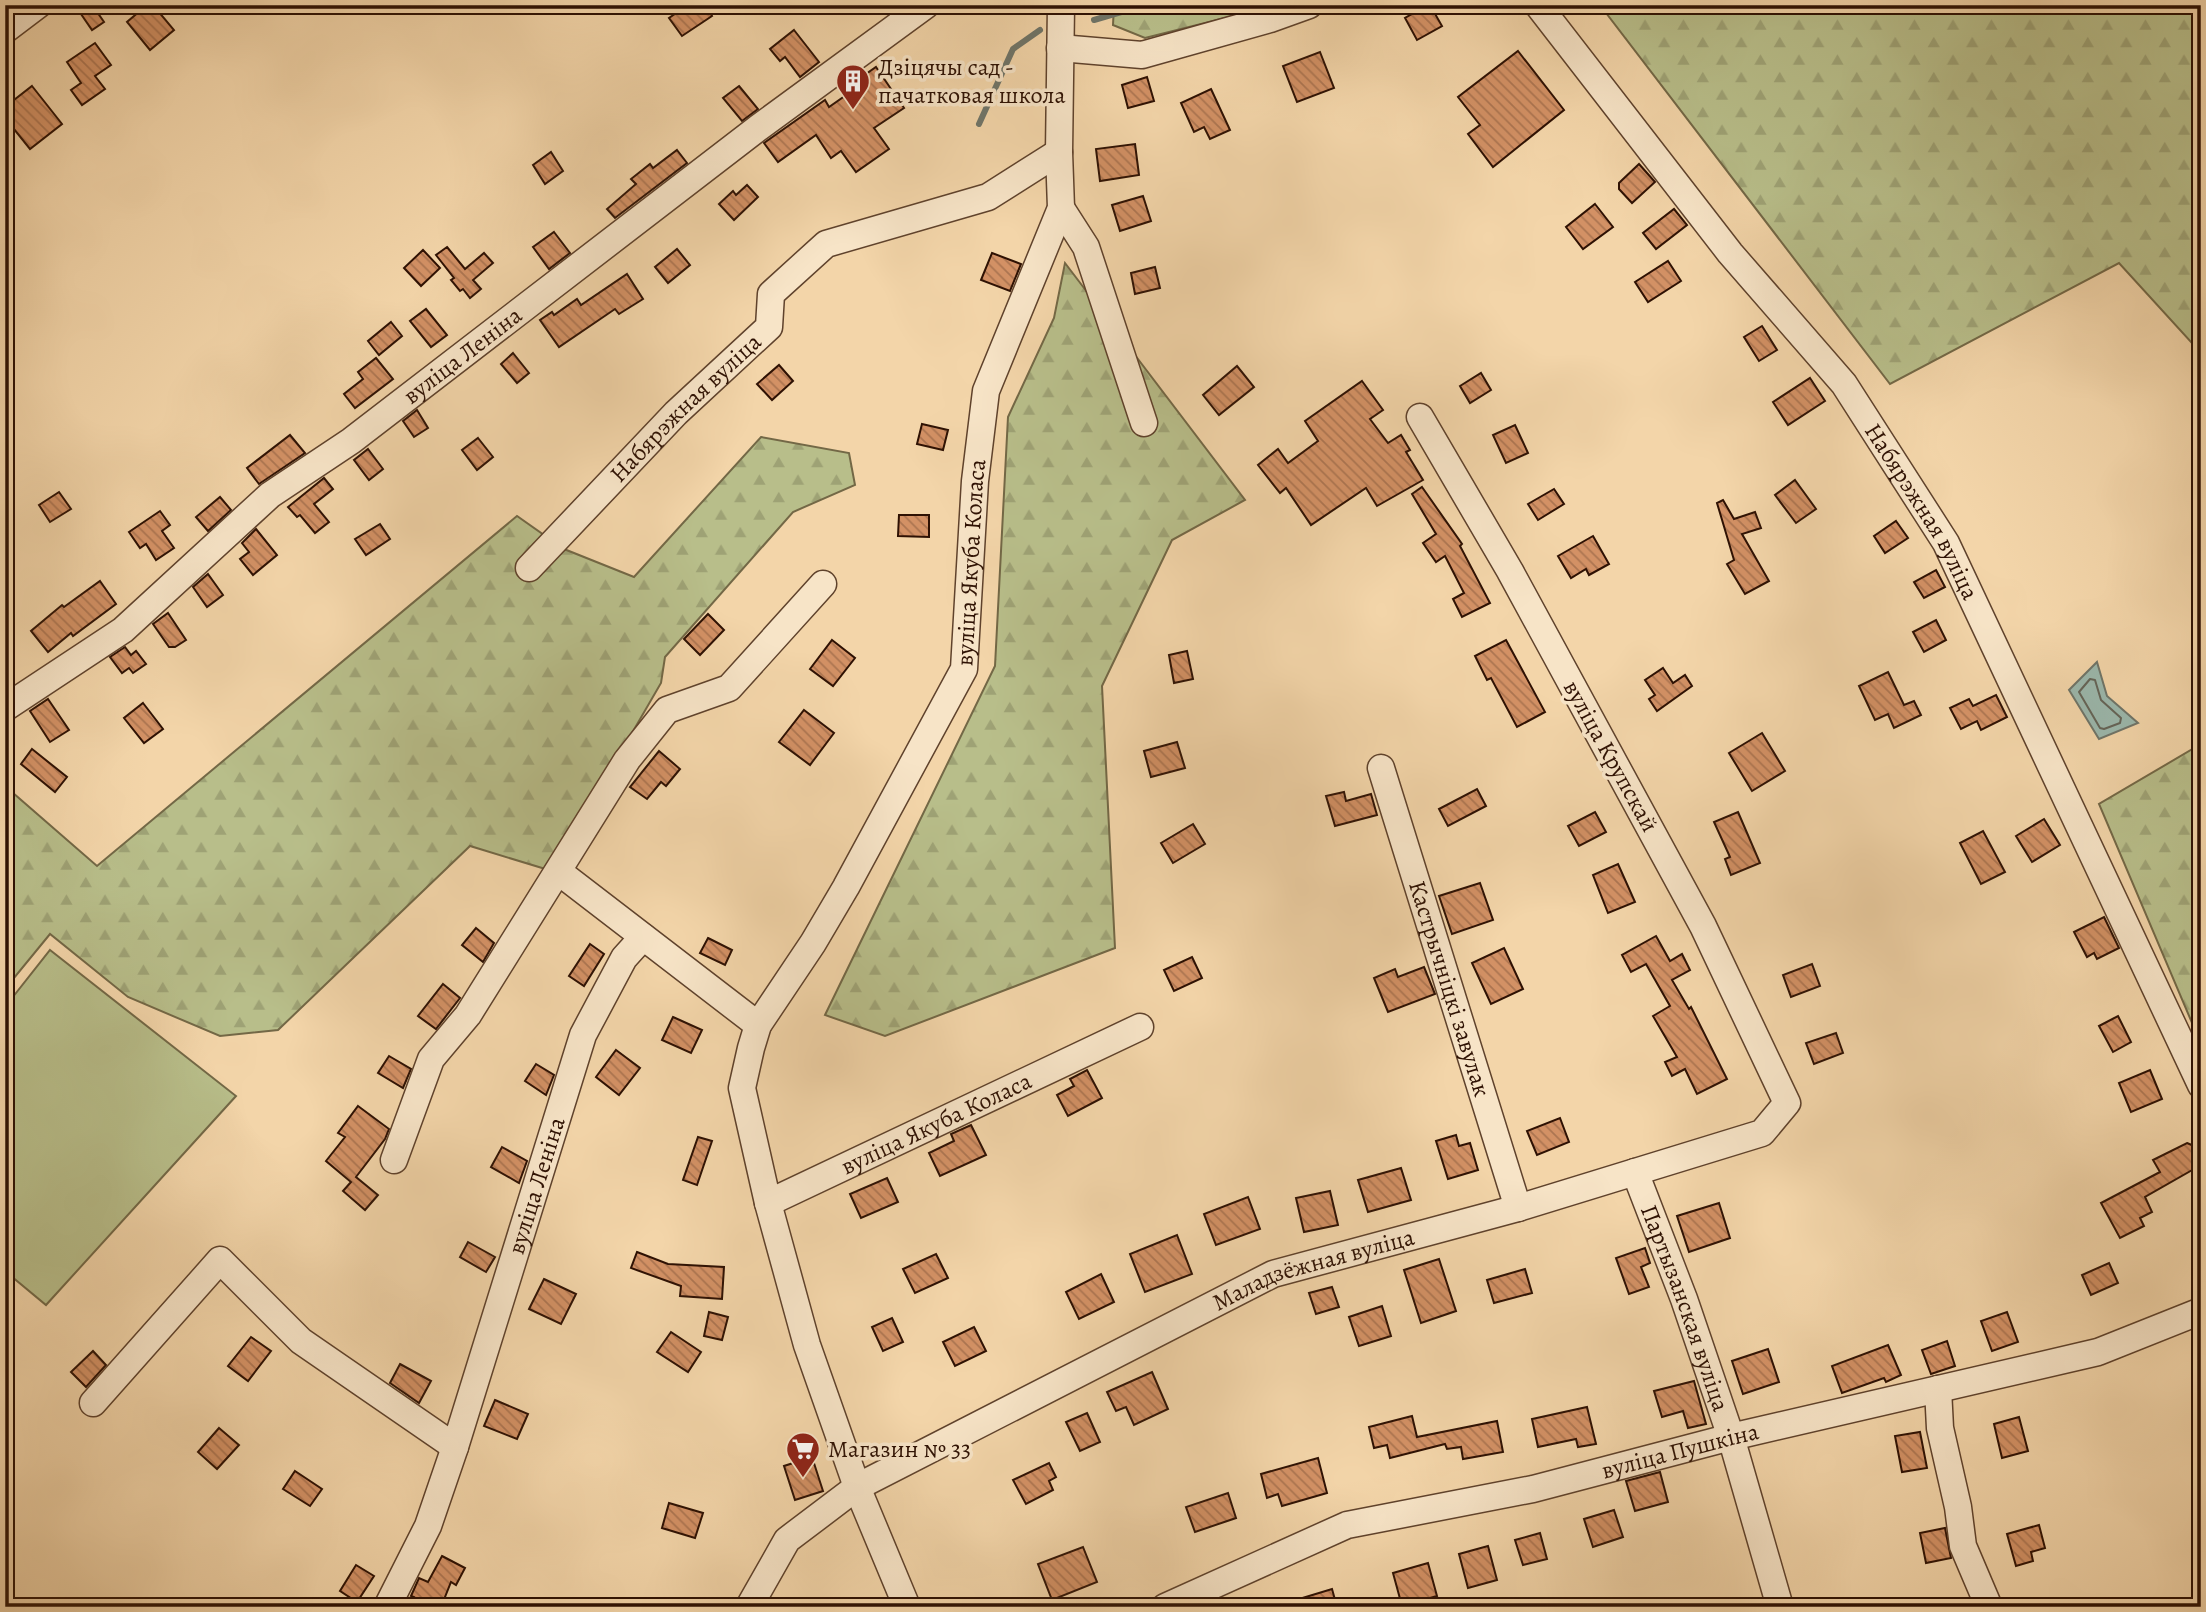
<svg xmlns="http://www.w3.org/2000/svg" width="2206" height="1612" font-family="Alegreya,serif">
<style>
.forest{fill:url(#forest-firs);stroke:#736846;stroke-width:2}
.pitch{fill:#b8be8a;stroke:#736846;stroke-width:2}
.water{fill:#9bb8ad;stroke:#6f7569;stroke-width:2}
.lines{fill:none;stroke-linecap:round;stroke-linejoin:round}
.shore{stroke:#646458;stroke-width:2}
.stream{stroke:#6f7569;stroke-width:6}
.building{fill:url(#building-back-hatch);stroke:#2e1103;stroke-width:2}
.minor-casing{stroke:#5f422c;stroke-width:29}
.minor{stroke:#f7e4c7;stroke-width:26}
.labels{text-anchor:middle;stroke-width:7;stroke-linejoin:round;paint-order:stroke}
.poi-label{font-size:24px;fill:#2e1103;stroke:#f7e4c7;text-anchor:start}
.street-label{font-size:24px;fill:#2e1103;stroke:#f7e4c7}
</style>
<defs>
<pattern id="forest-firs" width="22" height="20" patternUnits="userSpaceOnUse" patternTransform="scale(1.75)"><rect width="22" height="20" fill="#b8be8a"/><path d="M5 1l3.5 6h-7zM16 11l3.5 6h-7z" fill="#9ea275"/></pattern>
<pattern id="building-back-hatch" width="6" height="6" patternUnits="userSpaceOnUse" patternTransform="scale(1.75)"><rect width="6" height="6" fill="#d39165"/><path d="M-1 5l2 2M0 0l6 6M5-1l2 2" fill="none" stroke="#ac7551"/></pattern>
</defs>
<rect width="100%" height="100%" fill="#f3d5a9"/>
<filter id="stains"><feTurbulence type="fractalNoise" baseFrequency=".00286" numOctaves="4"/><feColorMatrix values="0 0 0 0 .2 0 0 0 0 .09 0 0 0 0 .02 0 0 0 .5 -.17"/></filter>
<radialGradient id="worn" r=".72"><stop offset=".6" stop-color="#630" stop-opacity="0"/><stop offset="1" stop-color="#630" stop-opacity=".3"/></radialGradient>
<g class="forest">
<polygon points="1114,5 1277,5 1145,38 1113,25"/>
<polygon points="1600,5 2201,5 2201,353 2119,263 1890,384"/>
<polygon points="1065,263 1245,500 1172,540 1102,686 1115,948 885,1036 825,1015 995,666 1008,417 1054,318"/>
<polygon points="761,437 849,453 855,485 793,512 665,657 661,683 552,871 470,846 278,1030 220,1036 128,997 50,934 5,989 5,786 97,866 517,516 564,549 634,577"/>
<polygon points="2201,744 2201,1044 2099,804"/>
</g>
<polygon class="pitch" points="50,950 236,1096 46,1305 5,1271 5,1007"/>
<polygon class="water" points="2097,662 2107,696 2138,723 2099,739 2069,690"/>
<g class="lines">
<polygon class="shore" points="2090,679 2095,680 2101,700 2121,718 2120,723 2104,729 2100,728 2079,692"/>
<g class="stream">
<polyline points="1094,20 1145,5"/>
<polyline points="979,124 1013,49 1040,30"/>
</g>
</g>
<g class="building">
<polygon points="147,5 153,5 174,30 150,50 127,22"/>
<polygon points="688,5 705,5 712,16 682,36 669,18"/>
<polygon points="1428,5 1430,5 1442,26 1417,40 1405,18"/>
<polygon points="93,6 104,22 92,30 81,14"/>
<polygon points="794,30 819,62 800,77 785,57 780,61 770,49"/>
<polygon points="95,43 111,65 95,76 105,89 82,105 71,90 81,83 67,62"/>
<polygon points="1518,51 1564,110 1493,167 1468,134 1480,125 1458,97"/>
<polygon points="1320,52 1334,88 1297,102 1283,66"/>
<polygon points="876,67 904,108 874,128 889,149 856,172 841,151 831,158 816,135 778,162 764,143 825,100 829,107 859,86 856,81"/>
<polygon points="1147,77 1154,101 1128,108 1122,85"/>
<polygon points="32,86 62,124 30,149 5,118 5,107"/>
<polygon points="739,86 758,109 742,121 723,98"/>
<polygon points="1211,89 1230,130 1210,139 1204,127 1194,132 1181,103"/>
<polygon points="1135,144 1139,175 1100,181 1096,149"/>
<polygon points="677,150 687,163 615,218 607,209 636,184 631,179 650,164 653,168"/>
<polygon points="551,152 563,171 545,184 533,165"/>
<polygon points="1639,164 1655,182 1632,203 1619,189 1619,183"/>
<polygon points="747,185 758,197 734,220 719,204 733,191 736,195"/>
<polygon points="1143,196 1151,221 1120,231 1112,205"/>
<polygon points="1595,204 1613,227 1583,249 1566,227"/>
<polygon points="1674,209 1687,225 1656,249 1643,233"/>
<polygon points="554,232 570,253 549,269 533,247"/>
<polygon points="447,247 465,269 484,253 493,263 473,280 481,289 470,298 463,289 460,291 451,280 454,278 436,255"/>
<polygon points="677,249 690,265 668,283 655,267"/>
<polygon points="423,250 440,268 421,286 404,268"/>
<polygon points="992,253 1021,264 1010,291 981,280"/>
<polygon points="1668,261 1681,281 1648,302 1635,282"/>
<polygon points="1155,267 1160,288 1135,294 1131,273"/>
<polygon points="627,274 643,299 619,314 615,309 559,347 540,320 552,312 554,315 577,299 581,305"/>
<polygon points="426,309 447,335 431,347 410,321"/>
<polygon points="391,322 402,336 379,355 368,341"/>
<polygon points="1762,326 1777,350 1759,361 1744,337"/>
<polygon points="513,353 529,373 517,383 501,364"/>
<polygon points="376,358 393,379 355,408 344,394 363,379 358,372"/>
<polygon points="779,365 793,381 772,400 757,384"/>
<polygon points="1237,366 1254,387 1219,415 1203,395"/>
<polygon points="1481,373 1491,390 1470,403 1460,386"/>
<polygon points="1810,378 1825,401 1788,425 1773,402"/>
<polygon points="1362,381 1383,410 1370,419 1388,443 1401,435 1410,450 1406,452 1423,480 1377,506 1366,488 1311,525 1286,488 1280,493 1258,465 1278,449 1288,463 1318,441 1305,421"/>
<polygon points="417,410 428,428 414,437 403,421"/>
<polygon points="922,424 948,430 943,450 917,444"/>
<polygon points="1515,425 1528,453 1506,463 1493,435"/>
<polygon points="290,435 305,453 259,484 247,468"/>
<polygon points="478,438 493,457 477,470 462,450"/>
<polygon points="368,449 383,469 369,480 354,460"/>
<polygon points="324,478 333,489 314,504 329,522 315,533 300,515 297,517 288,507"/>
<polygon points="1795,480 1816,509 1796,523 1775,495"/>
<polygon points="1422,487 1462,544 1460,546 1490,603 1462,617 1453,599 1464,593 1445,556 1436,562 1423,543 1436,534 1412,494"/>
<polygon points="1554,489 1564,504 1538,520 1528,504"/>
<polygon points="59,492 71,509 50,522 39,505"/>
<polygon points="220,497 231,510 208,531 196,517"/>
<polygon points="1723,500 1734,519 1755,512 1761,528 1742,534 1769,581 1745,594 1727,564 1734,560 1717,503"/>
<polygon points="160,511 170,525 162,531 174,548 156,560 146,544 140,548 129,532"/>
<polygon points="899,515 929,515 929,537 898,536"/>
<polygon points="1896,521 1908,538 1885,553 1874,536"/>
<polygon points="380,524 390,539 366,555 355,539"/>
<polygon points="256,529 277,555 253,575 240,559 249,552 242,543"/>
<polygon points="1593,536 1609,564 1589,575 1586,569 1571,578 1558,556"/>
<polygon points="1936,570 1945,587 1924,598 1914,582"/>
<polygon points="208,574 223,595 207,607 193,587"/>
<polygon points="100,581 116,604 73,636 71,633 48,652 31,631 62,605 64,607"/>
<polygon points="168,613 186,640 175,647 169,647 153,624"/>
<polygon points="708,614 724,630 700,655 684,639"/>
<polygon points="1936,620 1946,640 1924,652 1913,632"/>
<polygon points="832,640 855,658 833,686 810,669"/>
<polygon points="1506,640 1545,712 1517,727 1491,678 1487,680 1475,656"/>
<polygon points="125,647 131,655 136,651 146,664 133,673 129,668 122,673 110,657"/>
<polygon points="1187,651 1193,679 1174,683 1169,655"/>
<polygon points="1663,668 1673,683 1685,675 1692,686 1657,711 1649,699 1655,695 1645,680"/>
<polygon points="1888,672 1904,705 1914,701 1921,715 1894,728 1888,714 1875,720 1859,686"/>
<polygon points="1996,695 2007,717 1981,730 1977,721 1961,729 1950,708 1969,699 1973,706"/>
<polygon points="48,699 69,730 50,742 30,711"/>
<polygon points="143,703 163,729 144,743 124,718"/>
<polygon points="804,710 834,733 810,765 779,742"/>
<polygon points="1762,733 1785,771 1752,791 1729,753"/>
<polygon points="1177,742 1185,768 1151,777 1144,751"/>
<polygon points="32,749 67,777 55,792 21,764"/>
<polygon points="659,751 680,769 666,786 661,782 647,799 630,787"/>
<polygon points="1477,789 1486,806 1448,826 1439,809"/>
<polygon points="1344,792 1346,801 1371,794 1377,815 1335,826 1326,796"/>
<polygon points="1595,812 1606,832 1579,846 1568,826"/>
<polygon points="1738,812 1760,863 1731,875 1725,859 1730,857 1714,822"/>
<polygon points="2044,819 2060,845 2032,862 2016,836"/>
<polygon points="1193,824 1205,844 1173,863 1161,843"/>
<polygon points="1983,831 2005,872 1981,884 1960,843"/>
<polygon points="1618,864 1635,902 1608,913 1593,875"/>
<polygon points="1480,883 1493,920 1452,934 1439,896"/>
<polygon points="2104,917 2119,948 2097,959 2094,953 2087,957 2074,932"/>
<polygon points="476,928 494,943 483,962 462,945"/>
<polygon points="1656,936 1670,961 1682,954 1690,970 1672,980 1689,1009 1691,1007 1727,1079 1697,1094 1685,1069 1672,1076 1665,1062 1677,1057 1653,1016 1670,1006 1646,964 1631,972 1622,955"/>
<polygon points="708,938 732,950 725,965 700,953"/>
<polygon points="590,944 604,954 584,986 569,976"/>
<polygon points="1504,948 1523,989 1491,1004 1472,963"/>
<polygon points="1192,957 1202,978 1174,991 1164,970"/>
<polygon points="1812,964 1820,986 1791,997 1783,975"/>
<polygon points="1424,967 1435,994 1388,1012 1374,978 1395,969 1398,977"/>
<polygon points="443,984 460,998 436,1029 418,1016"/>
<polygon points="2118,1016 2131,1042 2113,1052 2099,1026"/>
<polygon points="673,1017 702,1030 691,1053 662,1040"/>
<polygon points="1836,1033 1843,1053 1814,1064 1806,1043"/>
<polygon points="616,1050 640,1068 619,1095 596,1077"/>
<polygon points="389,1056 411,1069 403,1088 378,1073"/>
<polygon points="536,1064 554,1075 546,1095 525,1081"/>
<polygon points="1087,1070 1102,1098 1068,1116 1057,1095 1074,1086 1070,1079"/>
<polygon points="2150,1070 2162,1099 2131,1112 2119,1083"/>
<polygon points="358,1106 389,1129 385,1139 356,1177 378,1195 365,1210 343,1191 351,1182 326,1161 345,1137 338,1133"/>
<polygon points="1560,1118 1569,1142 1537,1155 1527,1131"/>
<polygon points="971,1125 986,1155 940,1176 929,1153 954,1141 951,1134"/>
<polygon points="1456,1135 1459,1146 1470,1143 1478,1170 1448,1179 1436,1141"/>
<polygon points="698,1137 712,1141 697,1185 683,1180"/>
<polygon points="2187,1143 2201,1149 2201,1165 2145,1197 2152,1212 2140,1218 2144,1226 2120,1238 2101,1203 2160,1172 2153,1160"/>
<polygon points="502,1147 527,1161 519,1183 491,1167"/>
<polygon points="1401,1168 1411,1200 1368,1212 1358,1180"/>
<polygon points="887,1178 898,1202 861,1218 850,1194"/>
<polygon points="1330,1191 1338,1225 1304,1232 1296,1198"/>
<polygon points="1248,1197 1260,1229 1216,1245 1204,1214"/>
<polygon points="1719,1203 1730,1238 1689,1252 1677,1216"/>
<polygon points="1177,1235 1192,1274 1145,1292 1130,1254"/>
<polygon points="468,1242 495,1257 486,1272 460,1257"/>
<polygon points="1645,1248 1650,1263 1641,1267 1649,1287 1629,1294 1616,1258"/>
<polygon points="637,1252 668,1264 724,1267 722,1299 680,1296 681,1286 631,1268"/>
<polygon points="936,1254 948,1278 915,1293 903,1269"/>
<polygon points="1439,1259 1456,1311 1421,1323 1404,1270"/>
<polygon points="2109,1263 2118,1283 2091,1295 2082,1275"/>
<polygon points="1525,1269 1532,1293 1494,1303 1487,1280"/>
<polygon points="1101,1274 1114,1302 1079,1319 1066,1292"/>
<polygon points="544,1279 576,1294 561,1324 529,1309"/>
<polygon points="1332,1287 1339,1307 1316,1314 1309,1293"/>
<polygon points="1382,1306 1391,1336 1359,1346 1349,1317"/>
<polygon points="709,1312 728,1317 722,1340 704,1336"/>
<polygon points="2007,1312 2018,1342 1992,1351 1981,1321"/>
<polygon points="892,1318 903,1342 883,1351 872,1327"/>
<polygon points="974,1327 986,1351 955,1366 943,1342"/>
<polygon points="671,1332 701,1352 688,1372 657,1352"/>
<polygon points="251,1337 271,1351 248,1381 228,1366"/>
<polygon points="1947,1341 1955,1366 1931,1374 1922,1350"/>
<polygon points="1888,1345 1901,1375 1886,1382 1884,1378 1842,1393 1832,1366"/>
<polygon points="1768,1349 1779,1382 1743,1394 1732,1361"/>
<polygon points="93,1351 106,1365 86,1387 71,1372"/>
<polygon points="400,1364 431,1381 419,1403 390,1383"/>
<polygon points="1152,1372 1168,1409 1134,1425 1126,1407 1116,1411 1107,1392"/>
<polygon points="1694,1381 1706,1424 1688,1428 1683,1411 1662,1417 1654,1391"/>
<polygon points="495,1400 528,1414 517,1439 484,1426"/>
<polygon points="1587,1407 1596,1444 1578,1447 1576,1439 1538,1447 1532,1419"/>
<polygon points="1087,1413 1100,1442 1080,1451 1066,1422"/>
<polygon points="1412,1416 1417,1437 1497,1421 1503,1452 1463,1459 1461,1447 1447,1449 1445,1444 1390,1458 1387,1445 1374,1448 1369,1427"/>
<polygon points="2019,1417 2028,1451 2002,1458 1994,1424"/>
<polygon points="219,1428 239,1445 217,1469 198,1452"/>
<polygon points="1920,1432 1927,1468 1902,1472 1895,1436"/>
<polygon points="812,1457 823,1491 795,1500 784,1466"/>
<polygon points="1318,1458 1327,1493 1282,1506 1278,1494 1267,1498 1261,1474"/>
<polygon points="1049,1463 1056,1477 1049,1481 1053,1490 1026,1504 1013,1480"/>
<polygon points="295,1471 322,1489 310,1506 283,1489"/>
<polygon points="1660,1472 1668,1502 1635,1511 1626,1481"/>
<polygon points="1228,1493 1236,1518 1195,1532 1186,1507"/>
<polygon points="669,1503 703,1513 695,1538 662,1528"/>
<polygon points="1614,1510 1623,1537 1593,1547 1584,1519"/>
<polygon points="2039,1525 2045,1548 2031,1552 2033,1561 2016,1566 2007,1534"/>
<polygon points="1945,1528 1951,1558 1926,1563 1920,1533"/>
<polygon points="1540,1533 1547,1559 1523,1565 1515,1540"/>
<polygon points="1488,1546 1497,1580 1468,1588 1459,1554"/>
<polygon points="1083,1547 1097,1582 1052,1600 1038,1564"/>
<polygon points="442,1556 465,1568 456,1585 451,1582 441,1607 410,1607 414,1597 411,1596 419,1578 428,1582"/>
<polygon points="1428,1563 1437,1596 1402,1606 1393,1573"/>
<polygon points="356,1565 374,1576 357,1602 340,1591"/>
<polygon points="1332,1589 1337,1607 1287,1607 1286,1603"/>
</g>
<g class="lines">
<g class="minor-casing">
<g id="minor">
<path id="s1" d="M1538,5L1730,253L1844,384L1946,543L2201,1085"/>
<polyline points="5,30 38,5"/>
<polyline points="1060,48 1142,55 1270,19 1309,5"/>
<polyline points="1061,208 1086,247 1144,423"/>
<path id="s2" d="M529,568L676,413L769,327L771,294L826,244L988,197L1059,152"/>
<path id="s3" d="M5,708L123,630L270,495L351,441L758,128L926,5"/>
<path id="s4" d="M1381,768L1518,1208"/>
<polyline points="559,872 758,1025"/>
<polyline points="394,1160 431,1059 468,1015 627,760 667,710 729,688 823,584"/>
<path id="s5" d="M1635,1172L1684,1299L1731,1437L1780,1607"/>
<path id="s6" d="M768,1203L1140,1027"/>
<polyline points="1938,1389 1940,1428 1958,1507 1963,1546 1989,1607"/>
<polyline points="93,1403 220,1260 301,1341 455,1447"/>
<path id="s7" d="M387,1607L428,1526L455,1447L583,1035L624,958L643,937"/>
<path id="s8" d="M749,1607L787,1540L857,1487L1273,1274L1518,1208L1762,1133L1787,1103L1703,926L1510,571L1420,417"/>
<path id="s9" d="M907,1607L857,1487L807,1345L768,1203L742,1088L751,1048L758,1025L813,943L846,887L964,669L975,481L986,391L1061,208L1059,152L1061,5"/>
<path id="s10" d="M1165,1607L1347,1525L1533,1489L1731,1437L2098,1352L2201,1311"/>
</g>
</g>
<use href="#minor" class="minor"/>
</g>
<defs>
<g id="building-pin" transform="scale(1.75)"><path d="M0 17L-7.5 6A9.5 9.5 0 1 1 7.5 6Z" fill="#8f2418" stroke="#f7e4c7"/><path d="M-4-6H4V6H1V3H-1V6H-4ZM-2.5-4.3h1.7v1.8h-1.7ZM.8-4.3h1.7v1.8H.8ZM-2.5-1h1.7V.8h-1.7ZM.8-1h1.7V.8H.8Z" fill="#fff"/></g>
<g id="supermarket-pin" transform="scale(1.75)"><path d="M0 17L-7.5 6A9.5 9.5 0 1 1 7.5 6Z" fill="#8f2418" stroke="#f7e4c7"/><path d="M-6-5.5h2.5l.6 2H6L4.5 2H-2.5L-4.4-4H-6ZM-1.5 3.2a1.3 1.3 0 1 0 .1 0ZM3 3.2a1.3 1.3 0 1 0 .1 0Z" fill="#fff"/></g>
</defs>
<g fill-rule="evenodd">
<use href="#building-pin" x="853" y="81"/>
<use href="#supermarket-pin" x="803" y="1449"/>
</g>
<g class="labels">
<g class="poi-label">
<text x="878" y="75">Дзіцячы сад -<tspan x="878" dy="28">пачатковая школа</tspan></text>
<text x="828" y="1457">Магазин № 33</text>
</g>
<g class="street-label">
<text dy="8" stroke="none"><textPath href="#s3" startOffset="579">вуліца Леніна</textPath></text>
<text dy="8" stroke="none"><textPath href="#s2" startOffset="224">Набярэжная вуліца</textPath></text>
<text dy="8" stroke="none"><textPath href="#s1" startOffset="637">Набярэжная вуліца</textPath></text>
<text dy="8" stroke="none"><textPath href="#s9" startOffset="1129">вуліца Якуба Коласа</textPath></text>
<text transform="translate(1611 756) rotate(61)" y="8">вуліца Крупскай</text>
<text dy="8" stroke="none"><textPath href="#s4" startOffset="231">Кастрычніцкі завулак</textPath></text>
<text dy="8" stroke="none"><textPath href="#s6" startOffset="186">вуліца Якуба Коласа</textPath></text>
<text dy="8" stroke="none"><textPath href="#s7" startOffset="448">вуліца Леніна</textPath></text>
<text dy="8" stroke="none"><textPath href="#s8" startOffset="672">Маладзёжная вуліца</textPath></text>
<text dy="8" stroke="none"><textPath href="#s5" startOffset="145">Партызанская вуліца</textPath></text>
<text dy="8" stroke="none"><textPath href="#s10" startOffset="541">вуліца Пушкіна</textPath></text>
</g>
</g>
<rect width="2206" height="1612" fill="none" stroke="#f3d5a9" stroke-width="28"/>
<rect x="7" y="7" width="2192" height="1598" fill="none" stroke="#2e1103" stroke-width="3.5"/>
<rect x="14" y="14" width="2178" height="1584" fill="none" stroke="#2e1103" stroke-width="2"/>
<rect width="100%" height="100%" filter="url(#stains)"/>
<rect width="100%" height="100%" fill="url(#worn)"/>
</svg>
